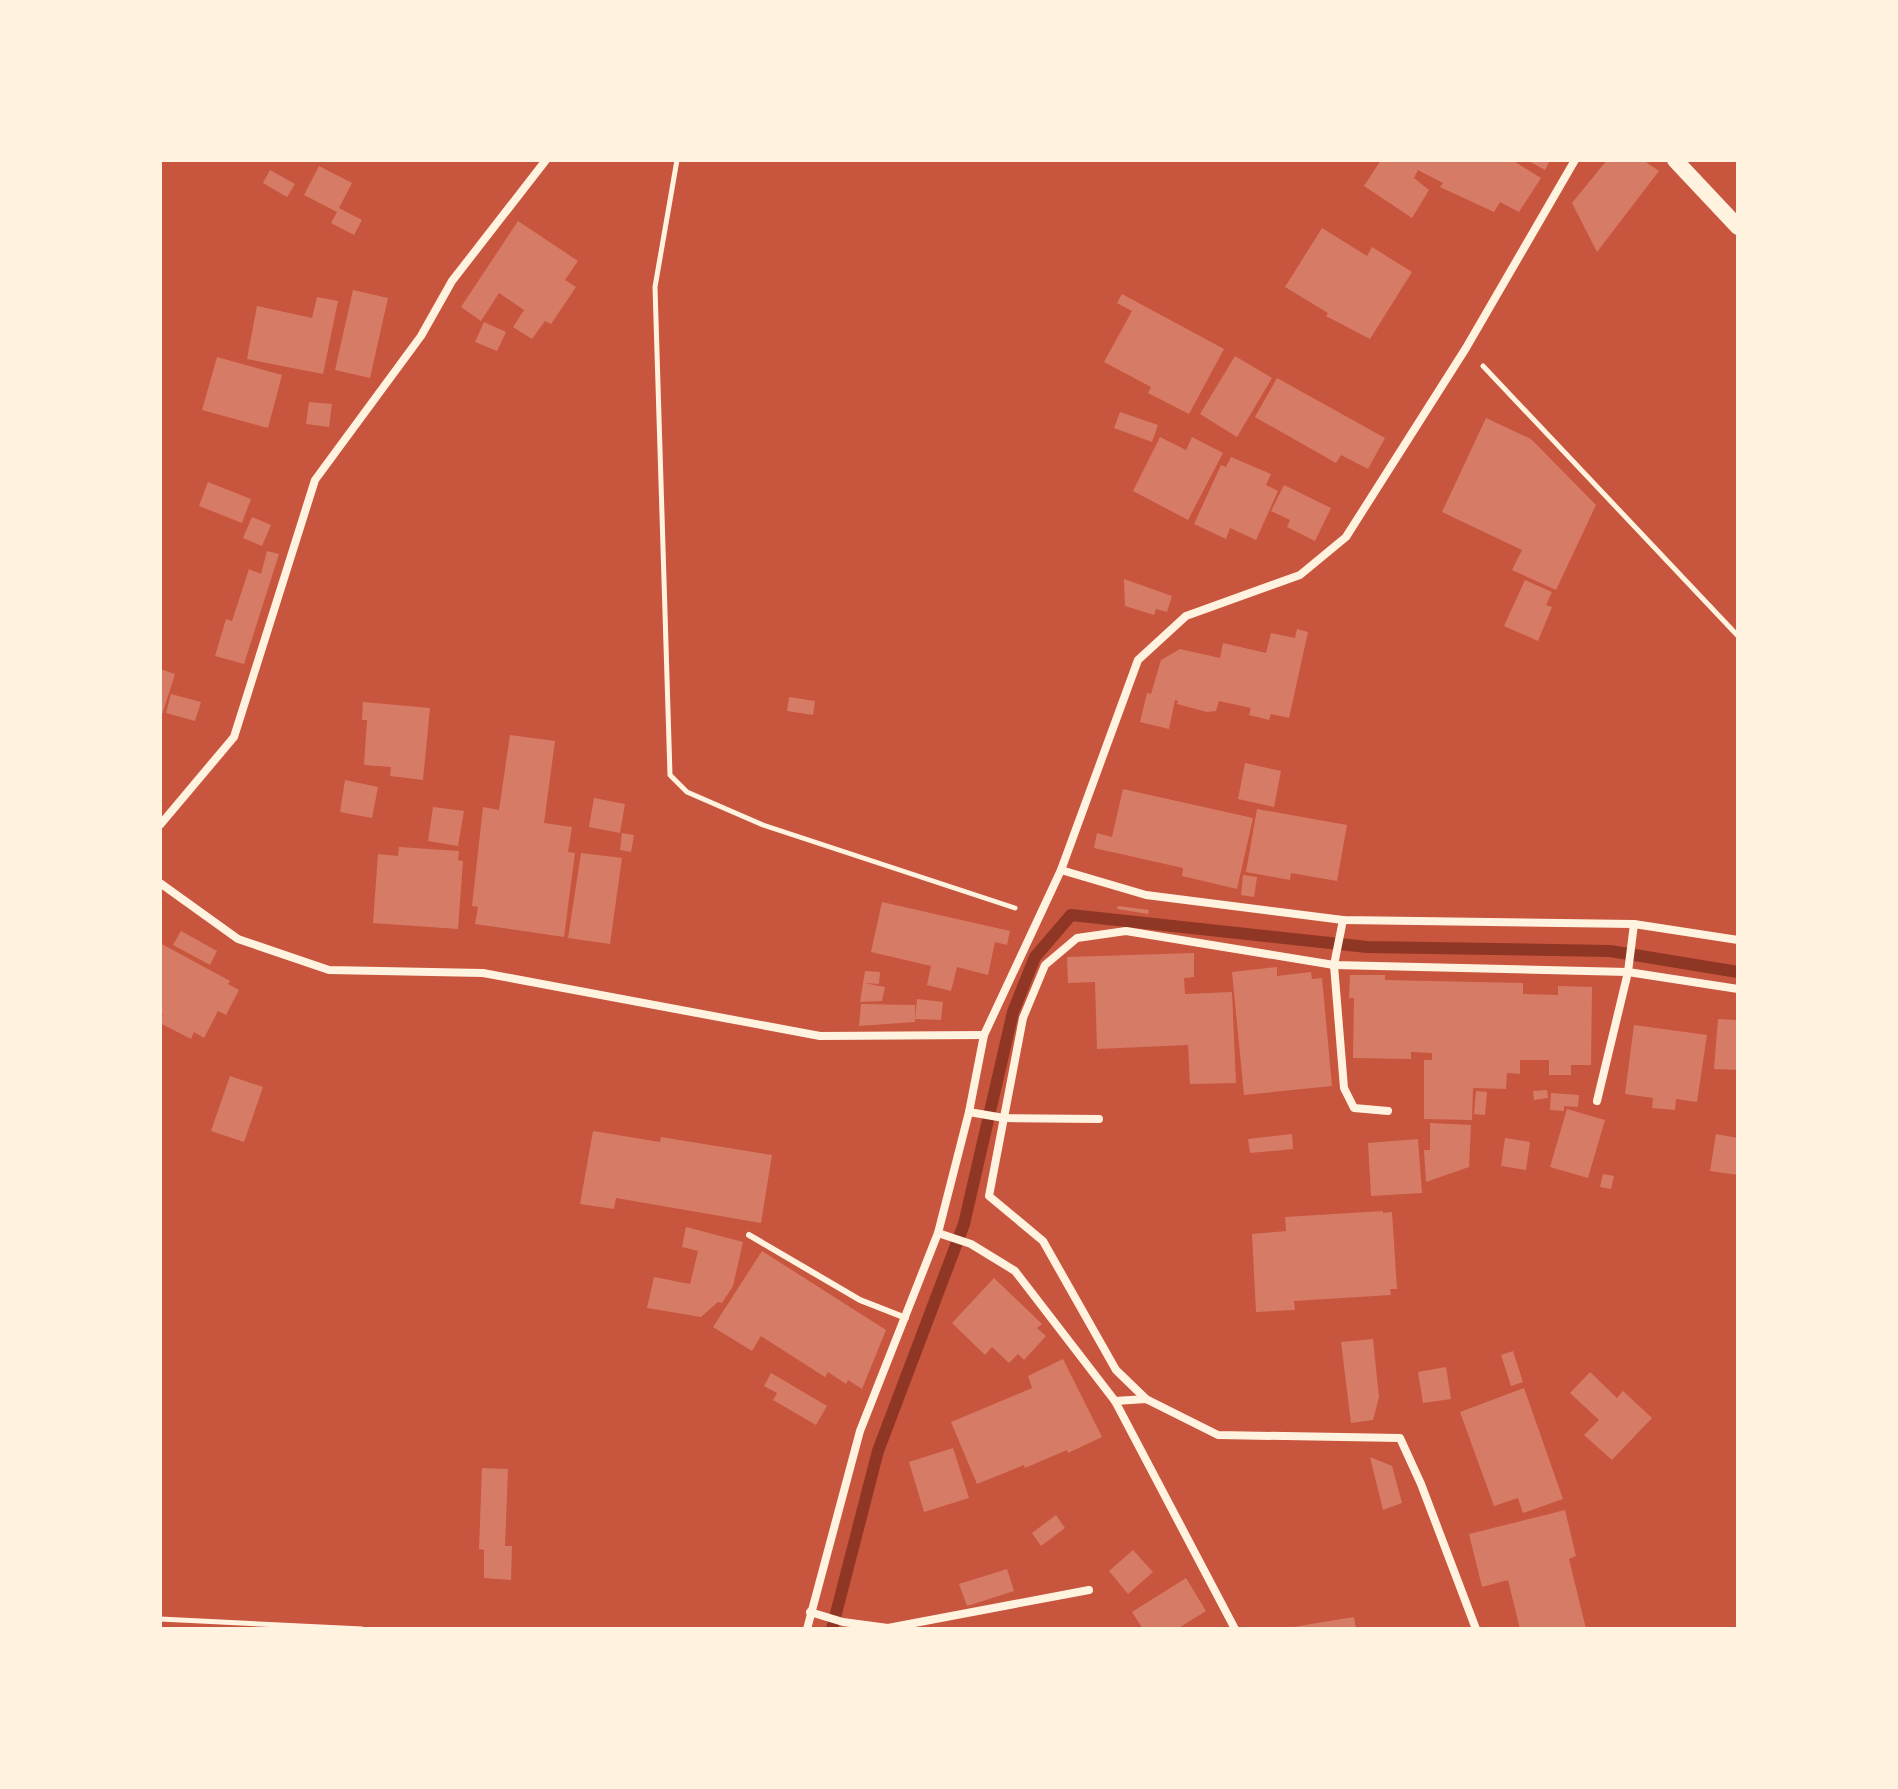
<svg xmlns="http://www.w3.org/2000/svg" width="1898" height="1789" font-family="'Source Sans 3',sans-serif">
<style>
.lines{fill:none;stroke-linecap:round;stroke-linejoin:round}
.stream{stroke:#8f3625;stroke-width:12}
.building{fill:#d67c66}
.path{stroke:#fff3e0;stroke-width:5}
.service{stroke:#fff3e0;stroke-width:6}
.minor{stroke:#fff3e0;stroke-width:8}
.secondary{stroke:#fff3e0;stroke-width:16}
</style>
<rect width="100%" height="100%" fill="#c8553d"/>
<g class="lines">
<polyline class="stream" points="832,1629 878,1451 964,1224 1013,1012 1035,957 1071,915 1367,947 1610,951 1738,972"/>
</g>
<g class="building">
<polygon points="1381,160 1512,160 1541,178 1519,212 1500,202 1494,212 1440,187 1443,183 1418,170 1414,178 1429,190 1412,218 1364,186"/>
<polygon points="1527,160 1550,160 1545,170"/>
<polygon points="1607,160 1643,160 1659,171 1597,252 1572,203"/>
<polygon points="319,166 352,183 339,208 362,220 354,235 331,223 337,212 304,195"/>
<polygon points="270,170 295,184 287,197 263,183"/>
<polygon points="518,221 578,261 565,280 576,287 551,324 545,321 532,339 513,327 524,310 499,293 481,321 461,307"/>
<polygon points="1322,228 1367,256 1372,247 1412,272 1370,339 1326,316 1328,313 1285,287"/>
<polygon points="353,290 388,298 370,378 335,370"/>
<polygon points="1122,294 1224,349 1189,414 1148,393 1151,387 1104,362 1132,311 1117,303"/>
<polygon points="317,297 338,301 323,374 247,359 257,306 312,318"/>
<polygon points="484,322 506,332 497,351 475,342"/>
<polygon points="1235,356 1272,378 1237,437 1200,414"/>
<polygon points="217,357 282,375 268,428 202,410"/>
<polygon points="1277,378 1385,438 1368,469 1341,455 1336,463 1255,417"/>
<polygon points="309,402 332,404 329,427 306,424"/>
<polygon points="1120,412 1158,425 1152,442 1114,428"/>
<polygon points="1486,418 1531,439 1596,505 1556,590 1512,570 1522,550 1442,512"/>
<polygon points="1160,437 1186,450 1192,437 1223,453 1188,520 1133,491"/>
<polygon points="1231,457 1271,474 1266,485 1278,491 1256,540 1230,528 1226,539 1194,524 1221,465 1226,467"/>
<polygon points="208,482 251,499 242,523 199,506"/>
<polygon points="1284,485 1331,508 1315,541 1287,527 1290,520 1271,511"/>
<polygon points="252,517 271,525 262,546 243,538"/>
<polygon points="267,551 279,554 244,664 215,656 226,619 232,621 249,569 261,574"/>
<polygon points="1124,579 1172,596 1167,612 1156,609 1154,615 1125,606"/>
<polygon points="1525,580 1552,592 1546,605 1552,607 1538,641 1504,626"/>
<polygon points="1297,629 1308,632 1289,718 1271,714 1269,720 1249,715 1251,708 1219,701 1216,711 1207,712 1177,704 1178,701 1175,700 1169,729 1140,722 1147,693 1151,694 1161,660 1180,649 1220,658 1223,643 1266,653 1271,633 1295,638"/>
<polygon points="160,669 175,674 161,718 160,718"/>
<polygon points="171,694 201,702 195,721 166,713"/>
<polygon points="789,697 815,701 813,715 787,711"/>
<polygon points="363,702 430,708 423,780 390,776 391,767 364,765 367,720 362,720"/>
<polygon points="510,735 555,741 544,823 572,827 568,852 575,853 564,937 475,924 478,907 472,906 483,807 499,810"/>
<polygon points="1245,763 1281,771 1274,807 1238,799"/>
<polygon points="345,780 378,787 372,818 340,812"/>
<polygon points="1123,789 1253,818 1237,889 1182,876 1183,868 1094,848 1097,833 1112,837"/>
<polygon points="594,798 625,804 620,833 589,827"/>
<polygon points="433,807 464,811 458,846 428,841"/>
<polygon points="1257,809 1347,825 1337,881 1291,873 1290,880 1246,872"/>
<polygon points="622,833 634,835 631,852 620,850"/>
<polygon points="399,847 459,851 458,860 463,861 458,929 373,923 378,854 398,856"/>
<polygon points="581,853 622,858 610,944 568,938"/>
<polygon points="1243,875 1257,877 1254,897 1241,895"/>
<polygon points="882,902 1010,931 1007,945 995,942 988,975 957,967 951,991 927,985 931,966 871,952"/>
<polygon points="1118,906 1149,910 1148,914 1117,909"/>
<polygon points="181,931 217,951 210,965 173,945"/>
<polygon points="160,943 230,981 228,984 239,990 226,1015 218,1011 204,1038 194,1032 191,1039 160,1023 163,1015 160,1013"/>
<polygon points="1194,953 1194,977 1184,978 1185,994 1232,992 1236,1083 1190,1084 1188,1045 1097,1049 1095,982 1068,983 1067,957"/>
<polygon points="1277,967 1277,976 1311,972 1312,979 1322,978 1332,1086 1244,1095 1232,972"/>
<polygon points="865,971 880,972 879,984 864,983 885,987 882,1001 860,1002"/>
<polygon points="1350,975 1385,975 1385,980 1523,983 1523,994 1558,995 1558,986 1592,987 1591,1065 1571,1065 1571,1075 1549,1075 1549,1060 1520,1060 1520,1074 1507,1073 1506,1089 1473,1088 1472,1120 1424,1119 1424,1060 1432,1060 1432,1053 1411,1052 1411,1059 1353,1058 1354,998 1349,998"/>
<polygon points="917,999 943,1002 941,1020 915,1019"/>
<polygon points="861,1004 915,1005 915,1022 859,1026"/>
<polygon points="1718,1019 1738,1020 1738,1070 1714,1069"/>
<polygon points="1634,1025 1707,1035 1697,1102 1676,1099 1675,1110 1652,1108 1653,1098 1625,1094"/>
<polygon points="230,1076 263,1087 244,1142 211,1131"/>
<polygon points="1547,1090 1548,1098 1534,1100 1533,1091"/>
<polygon points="1476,1091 1487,1092 1485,1115 1474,1114"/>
<polygon points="1551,1093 1579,1095 1578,1107 1564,1106 1564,1111 1550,1110"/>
<polygon points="1567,1109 1605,1120 1588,1178 1550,1167"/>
<polygon points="1430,1123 1471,1125 1469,1167 1426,1182 1424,1150 1430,1150"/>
<polygon points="593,1131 660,1142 661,1137 772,1155 761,1223 616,1198 614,1209 580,1204"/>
<polygon points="1292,1134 1293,1149 1250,1153 1248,1139"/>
<polygon points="1716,1134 1738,1138 1738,1175 1710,1171"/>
<polygon points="1505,1138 1530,1142 1526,1170 1501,1166"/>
<polygon points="1418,1139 1422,1193 1371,1196 1368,1143"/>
<polygon points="1603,1174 1614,1176 1611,1189 1600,1187"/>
<polygon points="1383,1211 1383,1213 1392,1212 1397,1289 1390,1289 1391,1295 1294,1301 1295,1310 1256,1312 1252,1234 1286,1231 1285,1217"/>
<polygon points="686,1227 743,1242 733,1286 722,1303 718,1302 701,1317 647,1308 654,1277 690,1284 698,1251 682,1247"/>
<polygon points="762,1251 886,1330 862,1389 848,1380 846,1384 828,1372 825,1377 761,1336 752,1351 713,1327"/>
<polygon points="994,1278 1042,1324 1037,1328 1046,1336 1024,1360 1018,1354 1009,1363 992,1347 985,1355 952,1323"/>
<polygon points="1373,1339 1379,1397 1373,1420 1351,1423 1341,1342"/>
<polygon points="1513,1351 1523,1382 1511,1386 1501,1355"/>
<polygon points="1063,1359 1102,1437 1068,1453 1067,1450 1025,1468 1024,1465 977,1484 951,1422 1032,1388 1028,1376"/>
<polygon points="1446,1367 1451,1399 1423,1403 1418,1372"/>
<polygon points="1590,1372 1617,1398 1623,1391 1652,1418 1612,1460 1584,1435 1599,1420 1570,1393"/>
<polygon points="771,1373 827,1406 816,1425 773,1400 777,1393 764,1386"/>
<polygon points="1524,1388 1563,1499 1523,1513 1518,1498 1494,1506 1460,1412"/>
<polygon points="953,1448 969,1498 924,1512 909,1462"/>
<polygon points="1370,1457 1392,1466 1402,1503 1383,1510"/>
<polygon points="482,1468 508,1469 505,1546 512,1546 511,1580 484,1578 484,1550 479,1549"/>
<polygon points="1565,1510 1576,1556 1569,1559 1586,1629 1520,1629 1508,1580 1482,1587 1469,1534"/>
<polygon points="1056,1515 1065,1528 1041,1546 1032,1533"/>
<polygon points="1133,1550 1153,1572 1128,1594 1109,1571"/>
<polygon points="1007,1569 1014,1591 967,1606 959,1584"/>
<polygon points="1186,1578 1206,1611 1177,1629 1143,1629 1132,1612"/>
<polygon points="1354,1617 1356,1629 1293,1629 1293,1627"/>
</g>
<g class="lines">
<g class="path">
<polyline points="677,160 655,287 670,775 687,792 763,825 1015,908"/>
<polyline points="1483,366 1738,636"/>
<polyline points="160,1619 362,1629"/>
</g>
<polyline class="service" points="749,1235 860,1300 906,1318"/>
<g class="minor">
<polyline points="160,825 234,737 315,480 421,336 452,281 546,160"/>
<polyline points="1061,870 1146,895 1343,920 1634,924 1738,940"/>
<polyline points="160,883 238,939 329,970 483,973 820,1036 984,1035"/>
<polyline points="1343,920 1334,965 1344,1088 1354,1108 1388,1111"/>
<polyline points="1597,1101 1628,972 1634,924"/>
<polyline points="969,1112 1004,1118 1099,1119"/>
<polyline points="938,1233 971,1244 1015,1271 1115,1401 1235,1629"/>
<polyline points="1146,1399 1116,1370 1043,1241 989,1196 1023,1018 1045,965 1077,938 1126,931 1334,965 1628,972 1738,989"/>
<polyline points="1115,1401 1146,1399 1218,1435 1400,1438 1421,1484 1476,1629"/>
<polyline points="810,1612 843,1622 888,1628 1089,1590"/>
<polyline points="807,1629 860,1431 938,1233 969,1112 984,1035 1061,870 1138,660 1186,616 1300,575 1346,537 1466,348 1575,160"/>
</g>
<polyline class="secondary" points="1675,160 1738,227"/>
</g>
<rect width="1898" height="1789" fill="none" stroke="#fff3e0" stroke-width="324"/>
</svg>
